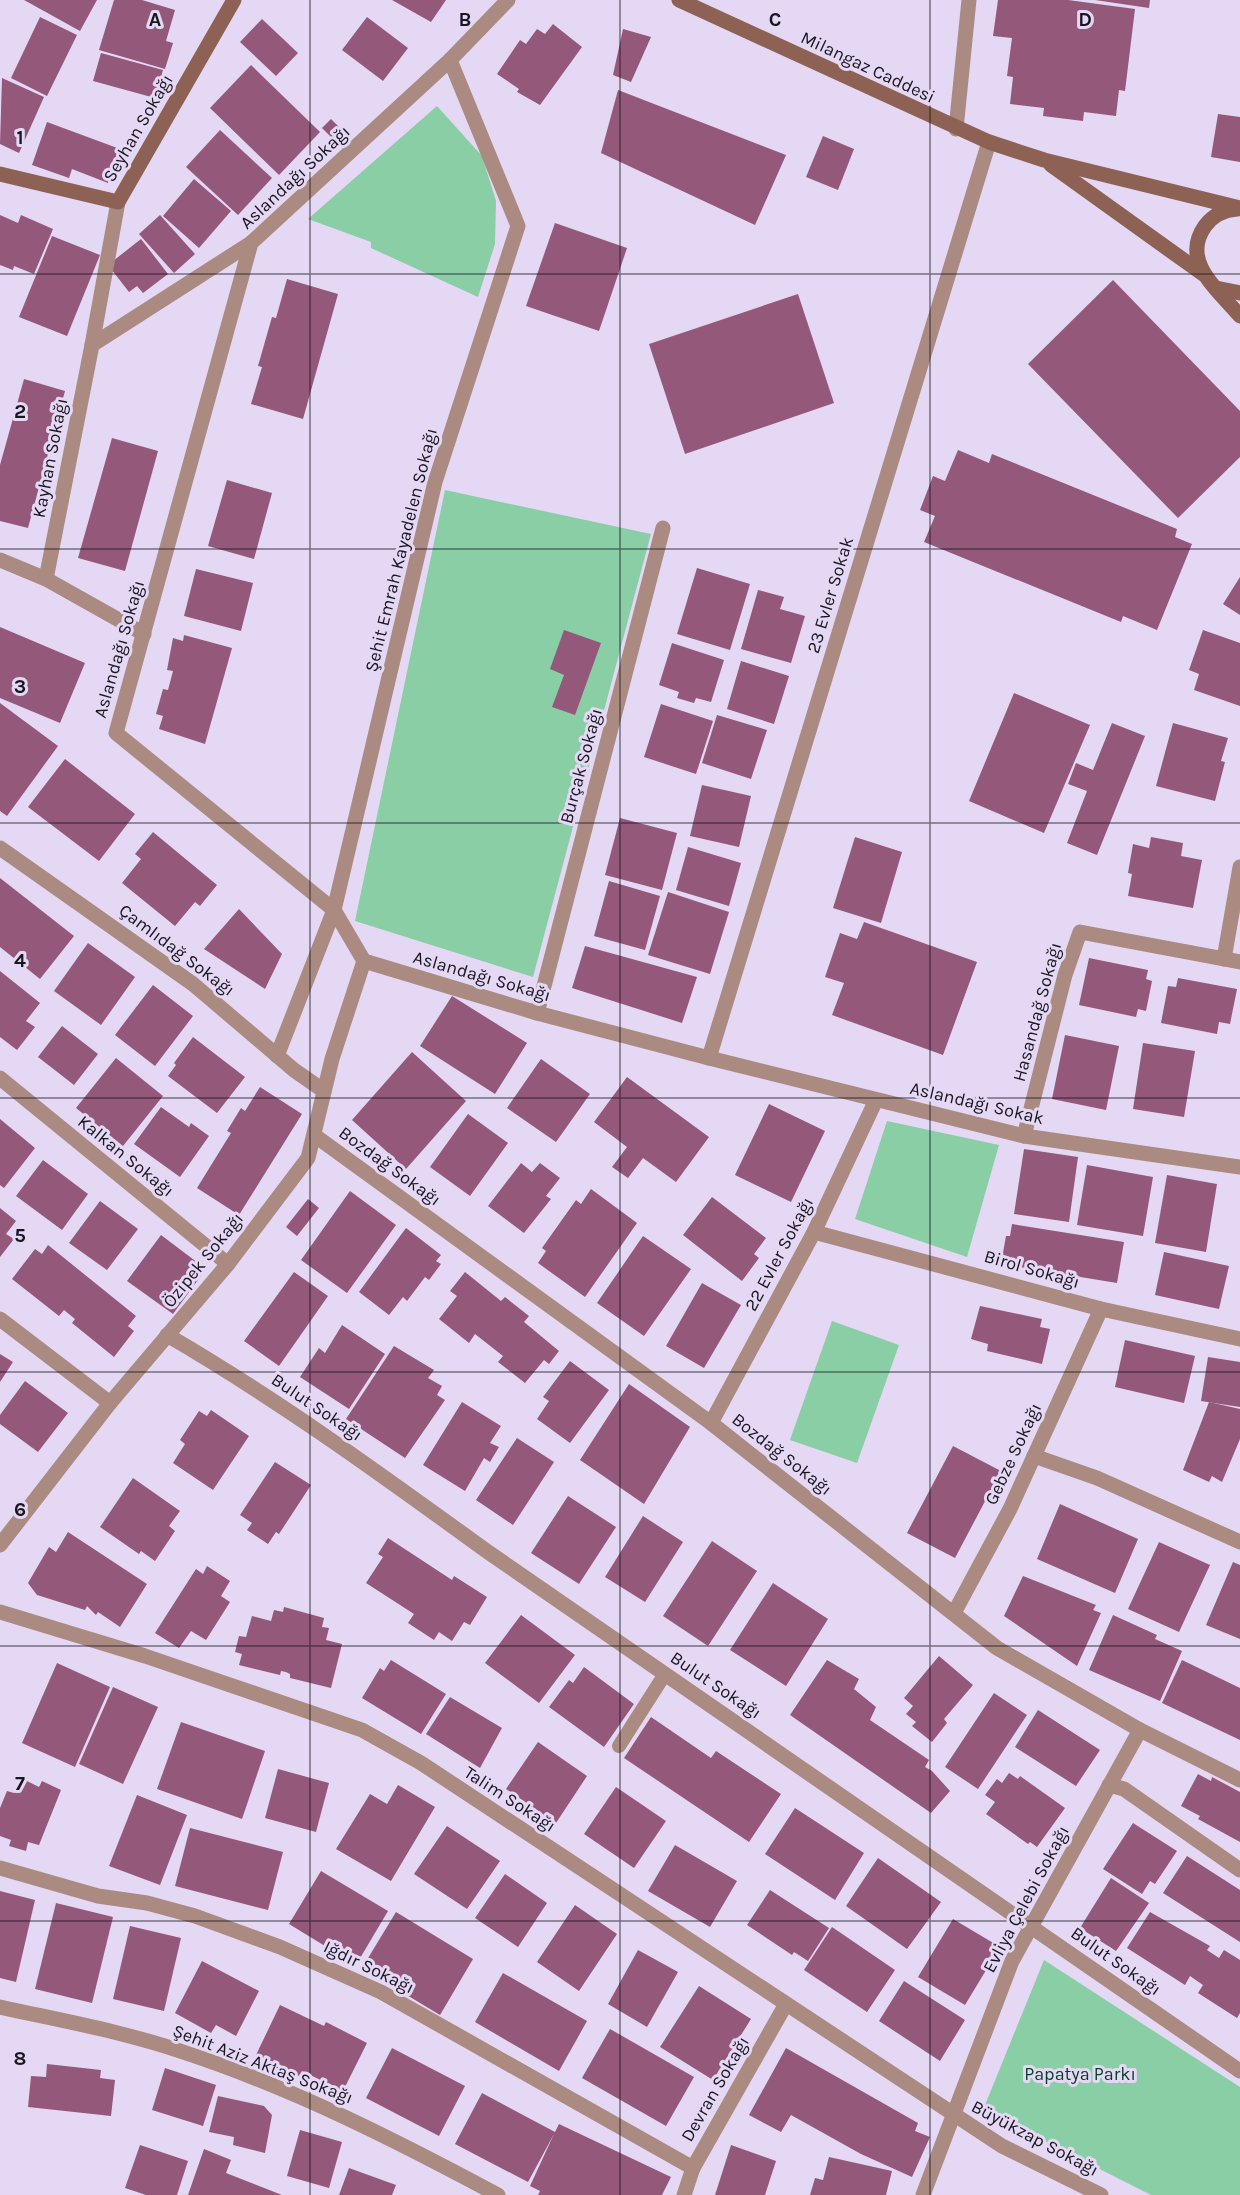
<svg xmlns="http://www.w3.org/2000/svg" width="1240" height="2195" font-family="Karla,sans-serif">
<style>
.green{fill:#8acea6}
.building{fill:#94587b}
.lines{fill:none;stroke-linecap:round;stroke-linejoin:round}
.lane{stroke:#aa8a81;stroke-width:14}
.street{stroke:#aa8a81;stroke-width:15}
.secondary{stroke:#8e6155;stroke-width:15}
.grid{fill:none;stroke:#1a1620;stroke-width:1.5;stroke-opacity:0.55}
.labels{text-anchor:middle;stroke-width:6;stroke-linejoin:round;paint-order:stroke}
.street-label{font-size:18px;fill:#1a1620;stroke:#e4d8f4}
.park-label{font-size:18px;fill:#053f25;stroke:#e4d8f4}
.grid-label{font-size:20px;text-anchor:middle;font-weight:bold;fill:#1a1620;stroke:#e4d8f4;stroke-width:6;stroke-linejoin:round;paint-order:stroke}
</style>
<rect width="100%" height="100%" fill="#e4d8f4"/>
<g class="green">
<polygon points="437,106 482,156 496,201 495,244 478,297 371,248 371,242 308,219"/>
<polygon points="445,490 651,534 533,977 355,921"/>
<polygon points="887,1121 999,1145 967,1257 855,1219"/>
<polygon points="832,1321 899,1345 857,1463 790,1440"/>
<polygon points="1044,1960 1240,2087 1240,2195 1151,2195 983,2110"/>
</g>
<g class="building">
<polygon points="24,0 97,0 80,31"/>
<polygon points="114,0 142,0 175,10 166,41 173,43 165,69 99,50"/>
<polygon points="392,0 446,0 431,22"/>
<polygon points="998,0 1068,0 1135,9 1125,91 1119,90 1116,116 1084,112 1083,121 1043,116 1044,108 1010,104 1013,77 1007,76 1012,38 993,36"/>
<polygon points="1095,0 1150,0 1149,8"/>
<polygon points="40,17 77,35 47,96 11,78"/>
<polygon points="367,17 408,48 383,81 342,50"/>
<polygon points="262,19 298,53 276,76 240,42"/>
<polygon points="553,24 582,47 540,105 517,92 519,89 497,74 520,40 526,44 537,29 545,34"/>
<polygon points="623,29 651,37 631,82 613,75"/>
<polygon points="101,53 163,70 155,98 93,81"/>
<polygon points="251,65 320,132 279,175 210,108"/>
<polygon points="2,78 44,97 19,153 0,144"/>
<polygon points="618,90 786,155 755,225 601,153"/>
<polygon points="1218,114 1240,117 1240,162 1211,157"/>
<polygon points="331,119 344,132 335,141 322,128"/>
<polygon points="47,122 120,149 108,183 72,169 69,178 32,165"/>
<polygon points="220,130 272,178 238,215 186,167"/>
<polygon points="823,136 854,149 838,190 806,177"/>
<polygon points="194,179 231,211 199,248 163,216"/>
<polygon points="0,215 18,223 21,215 53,229 34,274 14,266 13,270 0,265"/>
<polygon points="160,215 195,254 174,273 139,234"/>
<polygon points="555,223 627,248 599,331 526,306"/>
<polygon points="52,236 100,255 67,336 19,317"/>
<polygon points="141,239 168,274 143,293 137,286 129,292 108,265"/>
<polygon points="287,279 338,294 303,419 251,404 262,367 258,366 272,317 276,318"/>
<polygon points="1113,280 1240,411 1240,457 1178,518 1028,364"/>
<polygon points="798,294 834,403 685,454 649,344"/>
<polygon points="24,379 65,391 28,528 0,521 0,465"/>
<polygon points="112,438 158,451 125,571 78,558"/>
<polygon points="958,450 989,463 992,454 1177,529 1175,537 1192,544 1157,630 1123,616 1121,622 924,542 935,516 920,510 933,476 945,481"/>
<polygon points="227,480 272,493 254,559 208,546"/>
<polygon points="697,568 750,584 730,650 677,634"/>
<polygon points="196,569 253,583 241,631 184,616"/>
<polygon points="1240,577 1240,615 1223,604"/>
<polygon points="758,590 784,597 780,609 805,616 791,663 741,649"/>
<polygon points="0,627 85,663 60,723 0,698"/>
<polygon points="564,630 601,643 575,715 552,707 564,675 550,669"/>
<polygon points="1203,630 1240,643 1240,706 1194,690 1199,674 1189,670"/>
<polygon points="184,635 232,648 205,744 159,729 163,716 156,714 163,689 168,690 173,671 167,670 173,638 183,641"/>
<polygon points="672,643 724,660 711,702 696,698 694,703 677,698 679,692 659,685"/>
<polygon points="741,661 789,676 774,724 727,709"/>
<polygon points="1014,693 1090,725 1044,833 969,801"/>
<polygon points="0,703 58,746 7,816 0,811"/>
<polygon points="661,704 713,721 696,774 644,757"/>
<polygon points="717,715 767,730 751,779 702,763"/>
<polygon points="1112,723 1145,736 1097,855 1067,843 1087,791 1068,784 1076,763 1093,770"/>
<polygon points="1173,723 1228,738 1221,761 1225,762 1215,801 1156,786"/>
<polygon points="65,759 135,814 99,861 28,807"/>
<polygon points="702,785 751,796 739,847 690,836"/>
<polygon points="620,818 677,833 662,890 605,875"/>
<polygon points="153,832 217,885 200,906 195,902 175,926 122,883 141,859 135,854"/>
<polygon points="855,837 902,852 881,923 833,908"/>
<polygon points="1151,837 1183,843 1181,856 1202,860 1193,908 1128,896 1132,874 1128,873 1133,844 1149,848"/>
<polygon points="688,847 741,863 729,906 676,890"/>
<polygon points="0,878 74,936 40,979 0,947"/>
<polygon points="609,881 660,896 645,950 594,936"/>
<polygon points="668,892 729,912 710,974 648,955"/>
<polygon points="239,909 282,954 265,989 204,949"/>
<polygon points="864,922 977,962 943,1055 832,1015 844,983 825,977 840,933 857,939"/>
<polygon points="88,943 135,977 101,1025 54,991"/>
<polygon points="585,946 697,977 682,1023 572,988"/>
<polygon points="1089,958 1148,970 1146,979 1152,981 1146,1011 1138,1009 1136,1017 1079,1005"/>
<polygon points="0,971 40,1003 26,1021 35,1027 17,1050 0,1037"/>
<polygon points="1178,978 1237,989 1230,1024 1219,1022 1217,1034 1161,1023 1168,986 1176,987"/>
<polygon points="153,985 193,1016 155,1066 115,1035"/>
<polygon points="452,996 527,1043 495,1094 420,1046"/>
<polygon points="62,1026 98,1054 74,1085 38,1057"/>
<polygon points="1065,1035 1119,1046 1106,1110 1052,1099"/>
<polygon points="193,1037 245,1077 217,1113 168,1076 176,1065 174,1063"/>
<polygon points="1143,1043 1195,1051 1184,1117 1133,1109"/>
<polygon points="412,1052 466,1101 406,1169 352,1120"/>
<polygon points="116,1058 163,1096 123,1146 76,1108"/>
<polygon points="541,1059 590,1094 556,1142 507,1108"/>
<polygon points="627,1077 709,1137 676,1182 643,1158 628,1178 612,1167 627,1147 594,1122"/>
<polygon points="260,1087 302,1114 239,1215 197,1188 231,1133 227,1131 241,1108 245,1111"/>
<polygon points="769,1104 825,1131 791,1202 735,1175"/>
<polygon points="161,1107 189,1127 191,1123 209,1136 180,1177 134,1144"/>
<polygon points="468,1114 508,1143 470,1196 430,1167"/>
<polygon points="0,1119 35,1148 4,1188 0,1185"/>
<polygon points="1024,1149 1078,1157 1069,1222 1014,1214"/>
<polygon points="43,1160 88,1194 62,1230 16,1196"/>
<polygon points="521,1163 532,1172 540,1163 560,1178 546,1196 551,1199 524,1233 488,1206"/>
<polygon points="1087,1165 1153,1177 1143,1236 1077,1225"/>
<polygon points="1167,1175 1217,1184 1206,1252 1155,1243"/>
<polygon points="591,1189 637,1223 585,1297 538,1263 546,1251 542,1248 576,1200 581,1204"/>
<polygon points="350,1191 396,1225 347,1293 301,1260"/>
<polygon points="712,1197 766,1238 754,1254 759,1258 742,1281 683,1235"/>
<polygon points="308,1199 319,1208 297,1236 286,1227"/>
<polygon points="100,1201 138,1229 107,1270 69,1243"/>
<polygon points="0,1208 16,1221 6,1234 14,1239 0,1257"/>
<polygon points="1012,1224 1124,1242 1117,1283 1001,1264 1006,1236 1010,1236"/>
<polygon points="406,1228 441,1255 436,1261 441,1264 429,1280 425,1277 407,1301 403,1297 389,1315 359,1292"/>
<polygon points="161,1235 206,1269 173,1314 127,1281"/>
<polygon points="643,1236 691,1269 644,1336 597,1303"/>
<polygon points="48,1245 136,1316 128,1326 134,1331 114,1357 72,1323 75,1319 64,1310 59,1316 12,1279 35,1249 42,1254"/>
<polygon points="1164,1252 1229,1266 1219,1309 1155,1295"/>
<polygon points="294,1272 328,1296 279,1366 244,1341"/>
<polygon points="465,1272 501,1301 505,1297 529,1316 524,1322 559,1351 549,1364 544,1360 525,1383 498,1362 503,1356 475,1334 469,1343 439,1319 457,1296 450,1291"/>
<polygon points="702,1283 741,1305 704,1368 666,1346"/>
<polygon points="980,1306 1042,1319 1040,1327 1050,1329 1042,1364 987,1351 988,1344 971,1339"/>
<polygon points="342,1325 385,1354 349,1409 300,1377 319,1348 325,1353"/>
<polygon points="1125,1340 1195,1356 1184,1403 1115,1387"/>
<polygon points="394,1346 434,1370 428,1378 442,1386 437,1395 445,1400 405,1458 346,1419"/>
<polygon points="0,1354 13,1362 0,1382"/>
<polygon points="1208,1357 1240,1362 1240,1407 1201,1401"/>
<polygon points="570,1361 609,1390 570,1443 537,1419 549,1401 543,1397"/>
<polygon points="25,1381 68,1413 38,1452 0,1424 0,1415"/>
<polygon points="629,1384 690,1427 644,1504 580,1460"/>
<polygon points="462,1402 501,1426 490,1443 499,1447 490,1462 484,1458 465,1491 423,1465"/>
<polygon points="1209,1402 1240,1409 1240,1439 1222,1482 1212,1476 1209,1482 1183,1470"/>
<polygon points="211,1410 249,1436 213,1490 173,1463 185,1444 180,1440 199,1411 207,1416"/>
<polygon points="517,1438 554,1462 513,1525 476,1500"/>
<polygon points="953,1446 1001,1471 955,1558 907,1533"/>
<polygon points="275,1462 311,1485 279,1534 276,1532 268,1544 247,1530 252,1523 240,1515"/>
<polygon points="133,1478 180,1511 169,1526 175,1531 155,1561 141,1551 139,1554 100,1527"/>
<polygon points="568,1496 616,1527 579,1584 531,1553"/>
<polygon points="1060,1504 1138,1539 1115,1593 1037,1559"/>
<polygon points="643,1516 683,1542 645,1602 605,1577"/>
<polygon points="68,1532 147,1584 120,1627 98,1612 96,1615 87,1606 85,1610 37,1595 28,1583 49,1547 56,1552"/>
<polygon points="388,1538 452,1580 454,1576 487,1597 470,1625 464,1622 452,1641 439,1632 434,1640 408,1623 414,1614 366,1583 383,1557 378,1554"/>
<polygon points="712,1541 757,1571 708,1646 663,1616"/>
<polygon points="1159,1542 1210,1565 1179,1632 1128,1609"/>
<polygon points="1233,1562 1240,1565 1240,1639 1206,1625"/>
<polygon points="207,1566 230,1581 221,1596 230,1602 206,1640 191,1631 179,1648 155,1633 196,1569 203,1574"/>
<polygon points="1023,1576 1096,1605 1093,1610 1101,1613 1077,1666 1004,1616"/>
<polygon points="773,1583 828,1619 786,1686 730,1650"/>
<polygon points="284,1607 324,1618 322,1627 329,1628 326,1640 342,1644 331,1688 290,1678 290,1674 286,1672 281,1671 280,1675 239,1665 242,1654 235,1652 239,1636 246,1637 252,1616 271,1621 274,1610 283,1612"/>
<polygon points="521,1615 575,1655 539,1703 485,1663"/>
<polygon points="1113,1615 1157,1635 1155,1639 1182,1651 1160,1701 1089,1670"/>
<polygon points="939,1656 973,1685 944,1719 947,1723 932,1742 912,1726 916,1722 906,1714 913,1706 904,1698"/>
<polygon points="391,1660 446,1694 421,1734 362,1698 380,1668 384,1671"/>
<polygon points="827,1660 859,1679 854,1689 876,1707 870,1720 929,1760 925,1767 932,1771 950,1791 931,1813 790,1715"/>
<polygon points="1182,1660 1240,1688 1240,1740 1162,1703"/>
<polygon points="57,1663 110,1687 75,1767 22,1743"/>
<polygon points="584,1667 634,1704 604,1747 549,1707 569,1680 573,1683"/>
<polygon points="113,1687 158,1707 123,1784 79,1764"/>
<polygon points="994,1693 1027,1715 978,1789 945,1767"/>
<polygon points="450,1697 502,1728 480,1768 426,1734"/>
<polygon points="1038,1710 1100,1750 1076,1786 1015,1747"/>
<polygon points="651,1717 711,1758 716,1751 781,1794 749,1842 624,1758"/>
<polygon points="181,1722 265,1751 242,1819 157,1789"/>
<polygon points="538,1742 587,1776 556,1823 506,1789"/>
<polygon points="278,1769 329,1783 316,1832 265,1818"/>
<polygon points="1009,1773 1018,1779 1020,1776 1065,1808 1037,1847 1030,1842 1028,1844 986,1814 995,1802 985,1795 997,1779 1002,1783"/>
<polygon points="1198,1774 1211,1781 1212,1777 1240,1792 1240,1842 1198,1819 1200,1816 1181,1806"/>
<polygon points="21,1778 39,1787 42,1781 61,1790 39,1845 28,1842 26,1851 9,1846 11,1840 0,1836 0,1808 7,1791 14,1793"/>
<polygon points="398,1785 435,1807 391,1881 336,1849 370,1794 387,1804"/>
<polygon points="616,1787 666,1821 634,1868 584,1834"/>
<polygon points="137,1795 187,1815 160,1885 109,1866"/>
<polygon points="795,1808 864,1853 835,1900 765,1854"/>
<polygon points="1133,1823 1177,1851 1155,1884 1150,1881 1142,1894 1103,1869"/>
<polygon points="447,1826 500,1861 467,1909 414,1874"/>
<polygon points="190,1828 283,1852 268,1910 175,1886"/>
<polygon points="675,1845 737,1881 710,1927 648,1891"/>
<polygon points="1187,1856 1240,1890 1240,1942 1163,1893"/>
<polygon points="878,1858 941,1902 907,1949 846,1906"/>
<polygon points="321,1871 388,1911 356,1965 289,1924"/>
<polygon points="505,1874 547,1903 518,1947 475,1918"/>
<polygon points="1111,1878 1149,1903 1116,1951 1080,1928"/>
<polygon points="770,1890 829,1928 808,1961 794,1952 792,1955 747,1925"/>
<polygon points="0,1891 35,1900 16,1982 0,1978"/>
<polygon points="56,1903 113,1917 92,2003 35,1989"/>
<polygon points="575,1905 617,1934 579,1991 537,1962"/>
<polygon points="396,1912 473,1959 440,2015 362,1968"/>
<polygon points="1150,1912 1210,1946 1207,1950 1219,1958 1224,1950 1240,1960 1240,2013 1237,2018 1198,1993 1203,1985 1190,1976 1185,1985 1127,1948"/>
<polygon points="953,1919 1000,1947 965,2005 918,1977"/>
<polygon points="130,1926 181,1938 164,2011 113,1999"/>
<polygon points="832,1927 895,1970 867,2012 804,1970"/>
<polygon points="638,1950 678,1972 647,2027 608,2004"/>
<polygon points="202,1961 259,1991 236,2036 216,2025 211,2033 175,2013"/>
<polygon points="503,1973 587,2021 559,2071 475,2022"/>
<polygon points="904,1981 965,2020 940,2061 879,2021"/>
<polygon points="699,1986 751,2019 713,2080 660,2047"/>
<polygon points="280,2005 324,2026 326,2022 367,2043 343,2091 302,2071 299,2076 256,2055"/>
<polygon points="610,2029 694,2077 666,2126 582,2078"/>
<polygon points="392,2048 465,2086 439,2136 366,2098"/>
<polygon points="786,2048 918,2123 915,2131 930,2137 912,2177 861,2154 791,2115 781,2132 749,2115"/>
<polygon points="47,2064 101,2070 100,2078 115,2080 111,2116 28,2107 31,2076 46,2077"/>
<polygon points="165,2068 216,2085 203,2126 152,2110"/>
<polygon points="482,2093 555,2132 559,2124 671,2177 662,2195 538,2195 540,2191 530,2186 554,2134 528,2182 455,2144"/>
<polygon points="218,2096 264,2106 272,2115 265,2153 233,2145 234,2137 209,2132"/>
<polygon points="300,2130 342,2142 329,2188 287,2176"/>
<polygon points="140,2145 188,2161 177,2195 146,2195 125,2188"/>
<polygon points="731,2145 776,2161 765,2195 715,2195"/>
<polygon points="204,2149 231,2160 226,2173 282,2195 188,2195"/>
<polygon points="829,2157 892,2171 886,2195 810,2195 815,2178 823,2180"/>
<polygon points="349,2168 396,2185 392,2195 339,2195"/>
</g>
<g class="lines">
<polyline class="lane" points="619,1746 665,1674"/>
<g class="street">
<polyline points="508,0 450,60 251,243 116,733 334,910 364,961 537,1013 709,1058 1024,1136 1240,1167"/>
<polyline points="956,129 969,0"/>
<polyline points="92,345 118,202"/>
<polyline points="0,560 46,579 144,634"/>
<polyline points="46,579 92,345 251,243"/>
<polyline points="0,848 193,984 294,1070 324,1091"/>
<polyline points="1224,959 1240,867"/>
<polyline points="537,1013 663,528"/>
<polyline points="277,1056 334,910 435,482 518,226 450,60"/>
<polyline points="709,1058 989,142"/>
<polyline points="0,1078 228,1264"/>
<polyline points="314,1135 711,1423 997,1648 1140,1730 1240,1780"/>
<polyline points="1024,1136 1065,975 1080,932 1240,962"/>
<polyline points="814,1232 1101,1309 1240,1339"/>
<polyline points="0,1319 110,1403"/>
<path d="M167,1335C279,1400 383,1476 488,1552L1240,2071"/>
<polyline points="711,1423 814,1232 876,1100"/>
<polyline points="1034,1456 1097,1478 1240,1542"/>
<polyline points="0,1545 110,1403 228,1264 308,1158 332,1059 364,961"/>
<polyline points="0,1612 145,1656 362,1730 421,1763 1002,2146 1101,2195"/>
<polyline points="954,1613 1010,1509 1101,1309"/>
<polyline points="1109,1785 1124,1789 1240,1870"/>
<polyline points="0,1868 98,1896 147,1903 195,1916 280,1947 381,1992 693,2168"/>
<path d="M0,2007C63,2021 126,2032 186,2053C295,2089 397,2141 498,2195"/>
<polyline points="684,2195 693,2168 786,2004"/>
<polyline points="923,2195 1012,1961 1140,1730"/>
</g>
<g class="secondary">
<polyline points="679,0 989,142 1044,160 1240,208"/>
<polyline points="1051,165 1203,274"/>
<polyline points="0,174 118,202 234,0"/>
<path d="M1237,209C1224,210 1213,215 1205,226C1180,261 1218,290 1240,316"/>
<polyline points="1216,288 1240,293"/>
</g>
</g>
<path class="grid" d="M310,0V2195M620,0V2195M930,0V2195M0,274H1240M0,549H1240M0,823H1240M0,1098H1240M0,1372H1240M0,1646H1240M0,1921H1240"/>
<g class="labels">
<g class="street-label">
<text transform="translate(868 67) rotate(25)" y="6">Milangaz Caddesi</text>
<text transform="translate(138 128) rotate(-60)" y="6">Seyhan Sokağı</text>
<text transform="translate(295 177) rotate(-43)" y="6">Aslandağı Sokağı</text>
<text transform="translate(50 458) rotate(-79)" y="6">Kayhan Sokağı</text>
<text transform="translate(401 550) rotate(-76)" y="6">Şehit Emrah Kayadelen Sokağı</text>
<text transform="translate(830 595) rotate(-73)" y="6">23 Evler Sokak</text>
<text transform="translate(119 649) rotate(-74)" y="6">Aslandağı Sokağı</text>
<text transform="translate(581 766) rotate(-75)" y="6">Burçak Sokağı</text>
<text transform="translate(177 950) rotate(37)" y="6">Çamlıdağ Sokağı</text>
<text transform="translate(482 976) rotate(16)" y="6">Aslandağı Sokağı</text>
<text transform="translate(1037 1012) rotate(-75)" y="6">Hasandağ Sokağı</text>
<text transform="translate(977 1103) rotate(13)" y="6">Aslandağı Sokak</text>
<text transform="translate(126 1156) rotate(39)" y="6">Kalkan Sokağı</text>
<text transform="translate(390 1166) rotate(36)" y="6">Bozdağ Sokağı</text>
<text transform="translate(779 1254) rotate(-62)" y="6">22 Evler Sokağı</text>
<text transform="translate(203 1260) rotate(-51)" y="6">Özipek Sokağı</text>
<text transform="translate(1032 1269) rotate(16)" y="6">Birol Sokağı</text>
<text transform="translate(317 1407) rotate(34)" y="6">Bulut Sokağı</text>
<text transform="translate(782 1454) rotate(38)" y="6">Bozdağ Sokağı</text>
<text transform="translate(1013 1454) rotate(-65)" y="6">Gebze Sokağı</text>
<text transform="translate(716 1685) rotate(34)" y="6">Bulut Sokağı</text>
<text transform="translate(510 1799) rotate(33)" y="6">Talim Sokağı</text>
<text transform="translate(1026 1899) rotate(-62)" y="6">Evliya Çelebi Sokağı</text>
<text transform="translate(1116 1961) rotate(35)" y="6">Bulut Sokağı</text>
<text transform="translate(369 1967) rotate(26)" y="6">Iğdır Sokağı</text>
<text transform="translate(263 2064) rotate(21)" y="6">Şehit Aziz Aktaş Sokağı</text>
<text transform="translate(715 2089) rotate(-60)" y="6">Devran Sokağı</text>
<text transform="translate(1035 2138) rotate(28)" y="6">Büyükzap Sokağı</text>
</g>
<g class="park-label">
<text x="1080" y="2080">Papatya Parkı</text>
</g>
</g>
<g class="grid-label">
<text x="155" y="26">A</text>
<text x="465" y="26">B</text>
<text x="775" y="26">C</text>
<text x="1085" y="26">D</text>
<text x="20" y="144">1</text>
<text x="20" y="418">2</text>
<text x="20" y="693">3</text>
<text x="20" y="967">4</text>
<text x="20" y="1242">5</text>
<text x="20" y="1516">6</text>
<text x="20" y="1790">7</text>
<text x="20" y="2065">8</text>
</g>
</svg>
